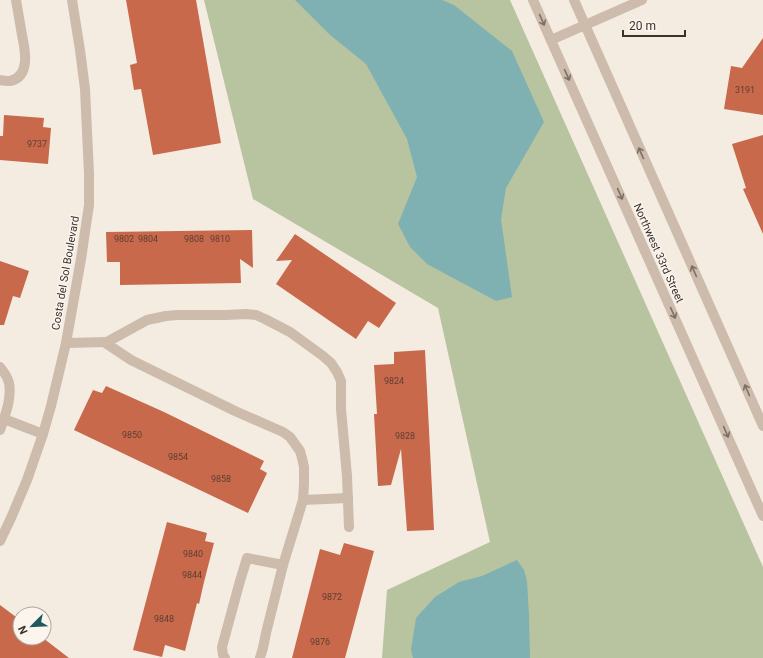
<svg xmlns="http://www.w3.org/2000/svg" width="763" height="658" font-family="Roboto,sans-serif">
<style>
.green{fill:#b8c4a0}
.water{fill:#7fb0b2}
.building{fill:#c8694b}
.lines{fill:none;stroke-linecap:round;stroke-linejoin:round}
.minor{stroke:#cdbbac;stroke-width:10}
.tertiary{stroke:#cdbbac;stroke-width:10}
.oneway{stroke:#7d6f65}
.labels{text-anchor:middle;stroke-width:3;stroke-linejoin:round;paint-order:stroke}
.number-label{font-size:9px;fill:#5e3e33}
.street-label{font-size:11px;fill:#3b302b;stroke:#fbf5ee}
</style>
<rect width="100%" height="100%" fill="#f4ebe1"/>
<polygon class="green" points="204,0 510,0 763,567 763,658 382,658 387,590 490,542 438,308 253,199"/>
<g class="water">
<polygon points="295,0 442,0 454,5 512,51 544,122 506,188 501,219 512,297 496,301 427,264 410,247 398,224 417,177 407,139 366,64 329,34"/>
<polygon points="517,560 524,570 527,581 529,615 530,658 413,658 411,650 416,618 435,597 459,582 482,576"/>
</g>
<g class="building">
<polygon points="126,0 196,0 221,143 153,155 141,89 134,90 130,65 137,63"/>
<polygon points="763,38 763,115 724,109 731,66 742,68"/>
<polygon points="4,115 44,118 43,127 51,128 48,164 0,160 0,136 3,136"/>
<polygon points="763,135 763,234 743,189 746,188 732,144"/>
<polygon points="252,230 253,268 240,259 241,283 120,285 120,262 107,262 106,232"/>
<polygon points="295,234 396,303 379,328 368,321 356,339 276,284 292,260 276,261"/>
<polygon points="0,261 29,271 20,298 13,296 4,325 0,325"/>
<polygon points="425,350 434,530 407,531 401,449 391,485 378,486 374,414 377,414 374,365 394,364 394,352"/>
<polygon points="106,386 164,412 264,461 260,469 267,473 248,513 74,430 93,390 102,393"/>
<polygon points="167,522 207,533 205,541 214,543 204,582 199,604 197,603 185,651 165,645 162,657 133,650"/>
<polygon points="344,543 374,551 345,658 292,658 320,549 340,555"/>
<polygon points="0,605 20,620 20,638 43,638 69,658 0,658"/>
</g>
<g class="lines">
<g class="minor">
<polyline points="551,40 642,0"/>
<path d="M0,80C3,81 7,81 10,81C31,77 25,49 22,35C20,23 18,12 16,0"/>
<polyline points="104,342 131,360 235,411 283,432 290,437 300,451 302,458 304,467 304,484 303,500 283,565 266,633 263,648 260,658"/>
<polyline points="66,343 107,342 147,320 166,316 177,315 226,315 246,314 256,315 265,319 290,332 323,356 331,363 337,372 341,381 341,409 347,476 349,527"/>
<path d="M0,367C4,372 8,377 9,383C12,398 5,416 0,430"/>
<polyline points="4,419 43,434"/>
<polyline points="303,500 348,498"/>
<polyline points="0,541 11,518 27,480 43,434 51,406 66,343 81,259 89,205 89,174 85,89 80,50 72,0"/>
<polyline points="225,658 223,655 222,647 240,581 247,558 283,565"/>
</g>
<g class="tertiary">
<polyline points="533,0 763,516"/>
<polyline points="574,0 763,426"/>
</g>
</g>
<defs><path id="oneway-shaft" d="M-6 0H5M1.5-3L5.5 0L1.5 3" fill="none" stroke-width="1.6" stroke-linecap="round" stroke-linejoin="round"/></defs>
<g class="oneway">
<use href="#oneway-shaft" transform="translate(542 20) rotate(66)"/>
<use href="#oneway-shaft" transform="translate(567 75) rotate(66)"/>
<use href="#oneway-shaft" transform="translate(641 153) rotate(-114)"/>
<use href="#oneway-shaft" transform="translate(620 194) rotate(66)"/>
<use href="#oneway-shaft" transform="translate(694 271) rotate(-114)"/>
<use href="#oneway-shaft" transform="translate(673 313) rotate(66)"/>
<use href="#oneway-shaft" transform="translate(747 390) rotate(-114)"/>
<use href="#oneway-shaft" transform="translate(726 432) rotate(66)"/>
</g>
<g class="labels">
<g class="number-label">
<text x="745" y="93">3191</text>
<text x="37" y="147">9737</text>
<text x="124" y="242">9802</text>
<text x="148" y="242">9804</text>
<text x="194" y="242">9808</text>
<text x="220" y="242">9810</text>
<text x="394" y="384">9824</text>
<text x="132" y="438">9850</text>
<text x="405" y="439">9828</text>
<text x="178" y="460">9854</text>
<text x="221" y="482">9858</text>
<text x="193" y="557">9840</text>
<text x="192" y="578">9844</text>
<text x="332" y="600">9872</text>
<text x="164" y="622">9848</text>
<text x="320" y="645">9876</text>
</g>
<g class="street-label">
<text transform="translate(659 253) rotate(66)" y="4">Northwest 33rd Street</text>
<text transform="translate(65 273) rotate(-80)" y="4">Costa del Sol Boulevard</text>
</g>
</g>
<g transform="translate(32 626) rotate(246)"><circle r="19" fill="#fbf5ee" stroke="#aea6a0"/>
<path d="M0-3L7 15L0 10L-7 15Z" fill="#1f5a5e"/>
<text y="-6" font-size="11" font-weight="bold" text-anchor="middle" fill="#3b302b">N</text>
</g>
<path d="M623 30v6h62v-6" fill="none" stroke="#3b302b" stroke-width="2"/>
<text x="629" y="30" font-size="12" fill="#3b302b" stroke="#fbf5ee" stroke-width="3" paint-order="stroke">20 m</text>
</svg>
